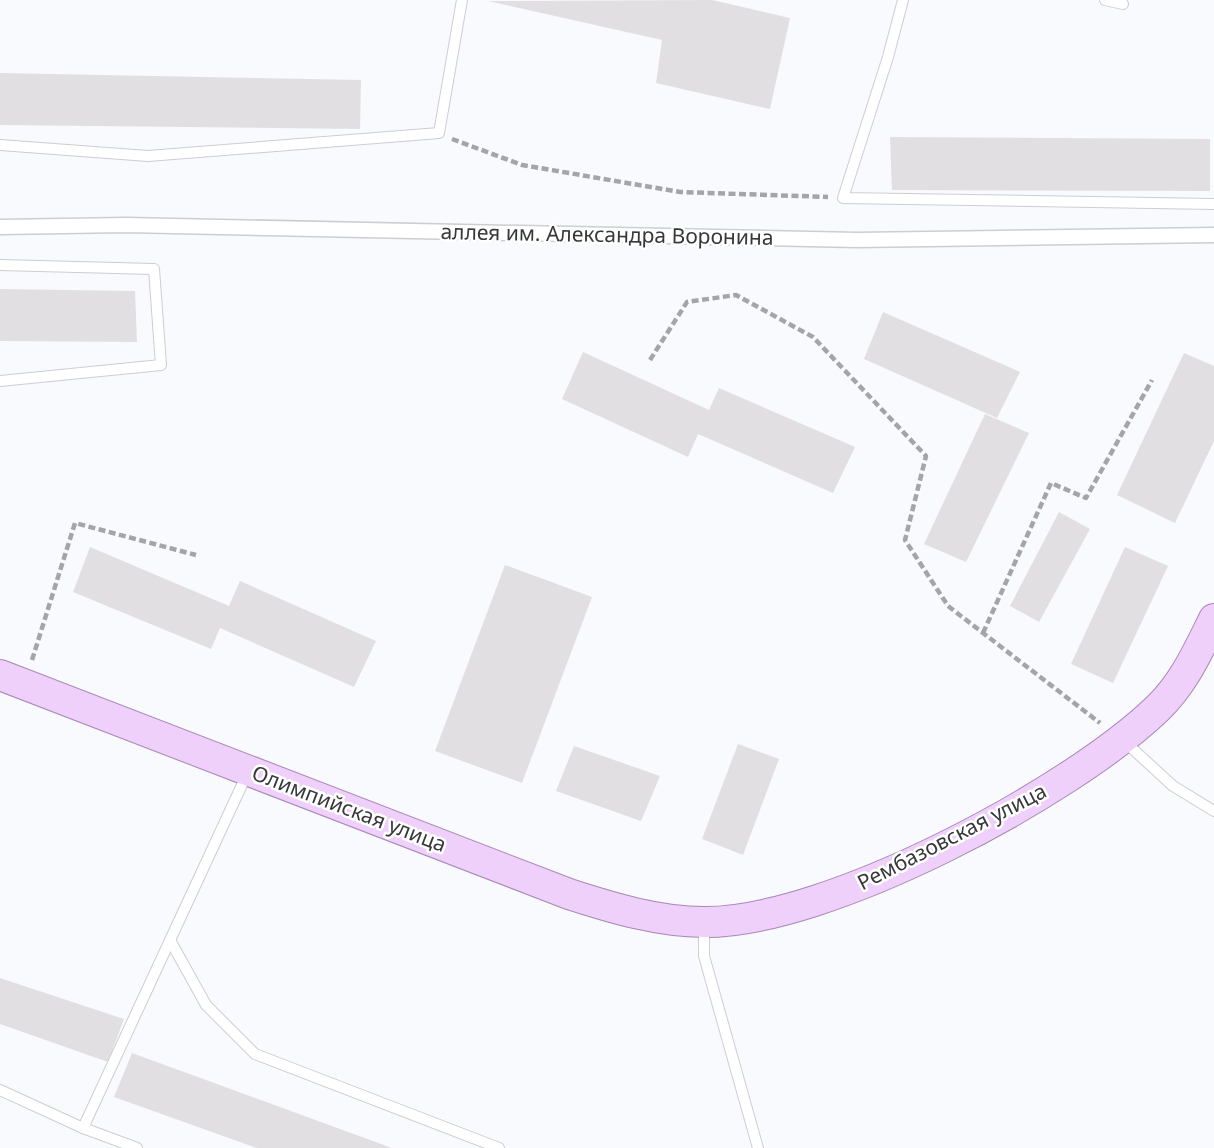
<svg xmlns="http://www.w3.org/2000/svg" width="1214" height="1148" font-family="'Noto Sans',sans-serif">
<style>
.building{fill:#e2dfe2}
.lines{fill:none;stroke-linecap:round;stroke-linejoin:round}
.service-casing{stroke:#ccced1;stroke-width:12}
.pedestrian-casing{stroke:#ccced1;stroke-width:17}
.primary-casing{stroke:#a887b5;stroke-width:32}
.path{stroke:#a3a5a7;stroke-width:4.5;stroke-dasharray:7 3.5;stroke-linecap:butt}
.service{stroke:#fff;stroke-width:10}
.pedestrian{stroke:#fff;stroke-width:14}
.primary{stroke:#efd0fb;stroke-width:30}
.labels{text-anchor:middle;stroke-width:5;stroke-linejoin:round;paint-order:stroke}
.street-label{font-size:21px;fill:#373839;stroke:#fff}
</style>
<rect width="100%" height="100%" fill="#f8fafd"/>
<g class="building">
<polygon points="712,0 790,18 770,109 656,83 662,40 488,1"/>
<polygon points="0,73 361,80 360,129 0,125"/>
<polygon points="890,137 1210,139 1210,191 892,190"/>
<polygon points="0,289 135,291 137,342 0,341"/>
<polygon points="883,312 1020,372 997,418 864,359"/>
<polygon points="583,352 709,410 719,388 855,447 833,493 698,434 688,457 562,399"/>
<polygon points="1184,353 1214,366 1214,441 1175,523 1117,495"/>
<polygon points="985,414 1029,433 966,562 924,544"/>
<polygon points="1059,512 1090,529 1039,622 1010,606"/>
<polygon points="90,547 229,606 240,581 376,641 354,687 220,628 211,649 73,592"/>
<polygon points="1125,547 1168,566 1113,683 1071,664"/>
<polygon points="505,565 592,597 522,783 435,751"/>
<polygon points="738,744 779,759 743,855 702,839"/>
<polygon points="574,746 660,776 641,821 556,791"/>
<polygon points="0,978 124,1019 108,1062 0,1024"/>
<polygon points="132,1053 392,1148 257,1148 114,1097"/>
</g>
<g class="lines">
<g class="service-casing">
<g id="service">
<polyline points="903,0 888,57 843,198 1214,204"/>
<polyline points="1105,0 1123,4"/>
<polyline points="0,145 148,156 439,133 462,0"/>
<polyline points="0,265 154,269 161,365 0,381"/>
<polyline points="1124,741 1173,786 1214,811"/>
<polyline points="704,925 704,956 758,1148"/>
<polyline points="170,940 206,1005 255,1054 499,1148"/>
<polyline points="0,1090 83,1128"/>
<polyline points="137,1148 83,1128 247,774"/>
</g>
</g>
<g class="pedestrian-casing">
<polyline id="pedestrian" points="0,227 126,225 857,240 1214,235"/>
</g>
<g class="primary-casing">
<path id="primary" d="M0,675L569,894C612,908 659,922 704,922C827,923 1070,793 1158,708C1184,683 1198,651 1214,619"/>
</g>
<g class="path">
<polyline points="452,139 522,165 680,192 828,197"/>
<polyline points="650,360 687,302 736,295 813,337 926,456 905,540 948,606 1100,723"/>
<polyline points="983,633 1051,483 1086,498 1152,380"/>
<polyline points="32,660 75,523 196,555"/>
</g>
<use href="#service" class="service"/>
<use href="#pedestrian" class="pedestrian"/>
<use href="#primary" class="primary"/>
</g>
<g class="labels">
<g class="street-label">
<text transform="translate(607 235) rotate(1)" y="7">аллея им. Александра Воронина</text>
<text transform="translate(349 809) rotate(21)" y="7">Олимпийская улица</text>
<text transform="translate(952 837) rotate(-27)" y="7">Рембазовская улица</text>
</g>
</g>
</svg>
